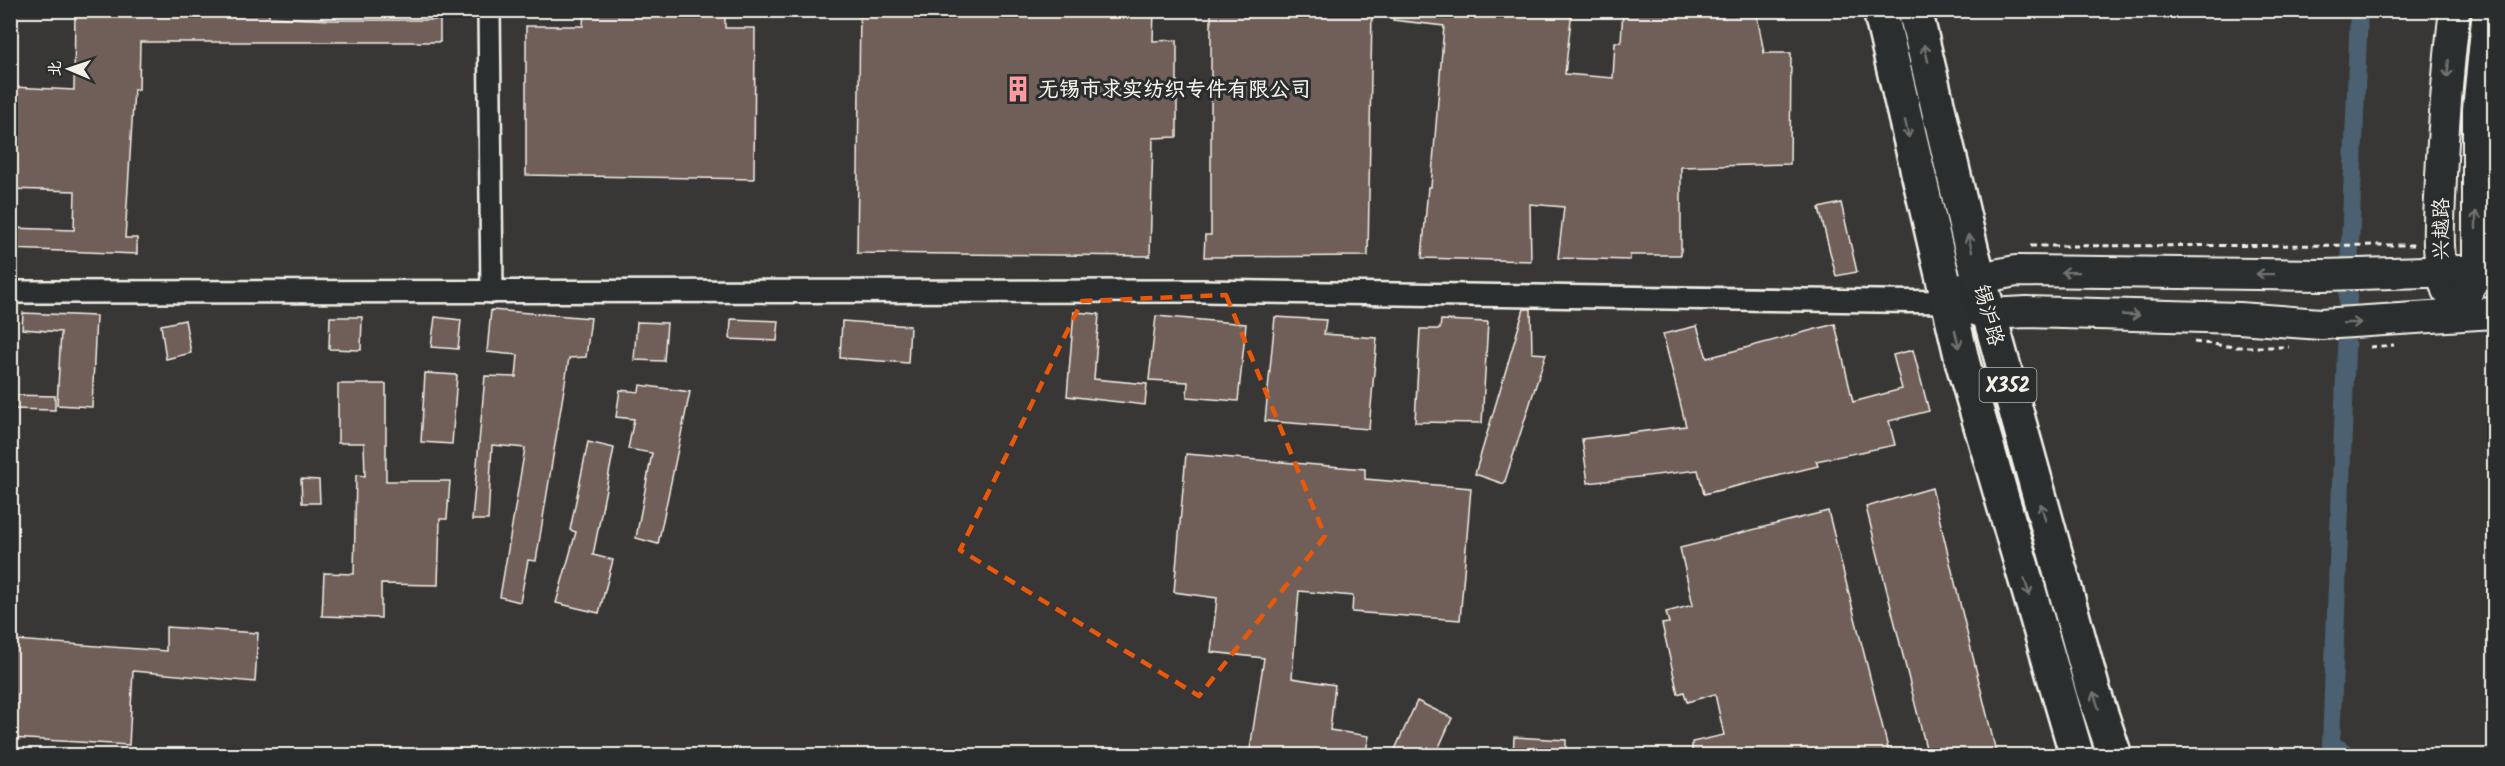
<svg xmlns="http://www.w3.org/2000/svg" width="2505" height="766" font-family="Kalam,'LXGW WenKai TC',sans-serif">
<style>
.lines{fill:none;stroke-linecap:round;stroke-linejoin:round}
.canal{stroke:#4c606f;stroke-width:18}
.building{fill:#705e58;stroke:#f4f1e8;stroke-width:1.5}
.street-casing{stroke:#f4f1e8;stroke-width:26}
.secondary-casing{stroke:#f4f1e8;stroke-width:34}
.primary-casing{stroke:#f4f1e8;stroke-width:38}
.path{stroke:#f4f1e8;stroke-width:3;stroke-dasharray:6 4.5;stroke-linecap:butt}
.street{stroke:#2a2d2e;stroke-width:21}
.secondary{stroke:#2a2d2e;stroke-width:30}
.primary{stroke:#2a2d2e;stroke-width:33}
.oneway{stroke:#71726f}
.marked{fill:none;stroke:#e8590c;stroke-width:4.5;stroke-dasharray:12 8;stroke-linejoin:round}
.labels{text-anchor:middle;stroke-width:6;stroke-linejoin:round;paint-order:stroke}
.shield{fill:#2a2d2e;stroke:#b7b6b0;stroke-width:1.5}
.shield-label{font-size:20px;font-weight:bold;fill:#f4f1e8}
.poi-label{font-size:21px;font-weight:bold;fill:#f4f1e8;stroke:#2a2d2e;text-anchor:start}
.street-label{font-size:21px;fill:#f4f1e8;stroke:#2a2d2e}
</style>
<rect width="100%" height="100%" fill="#383736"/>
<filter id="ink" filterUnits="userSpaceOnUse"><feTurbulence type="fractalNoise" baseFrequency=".0167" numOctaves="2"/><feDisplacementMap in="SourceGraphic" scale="12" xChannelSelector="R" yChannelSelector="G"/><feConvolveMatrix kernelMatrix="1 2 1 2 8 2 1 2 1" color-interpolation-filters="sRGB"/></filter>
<g filter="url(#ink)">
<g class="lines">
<polyline class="canal" points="2351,756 2331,744 2359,10"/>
</g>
<g class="building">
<polygon points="75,10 269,10 269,17 332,20 440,20 440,42 140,42 139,90 134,89 125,238 137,238 137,254 10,249 10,228 74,230 75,191 10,189 10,130 13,87 74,90"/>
<polygon points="584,10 725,10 725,28 755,28 754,179 526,175 526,26 583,26"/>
<polygon points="860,10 1154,10 1153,41 1177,40 1177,137 1153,138 1150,256 857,253"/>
<polygon points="1211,10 1372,10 1368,256 1204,257 1205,235 1211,235"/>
<polygon points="1394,10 1572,10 1565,74 1613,78 1615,42 1621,42 1623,10 1756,10 1764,53 1791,53 1790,164 1681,167 1681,255 1630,255 1630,260 1558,258 1564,207 1530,204 1531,261 1422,258 1428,187 1431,187 1444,26 1393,20"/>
<polygon points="1841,203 1857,272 1836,276 1819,208"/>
<polygon points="1524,309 1531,309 1532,353 1546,354 1504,484 1475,474"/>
<polygon points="491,310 591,318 586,357 569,358 536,561 528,560 520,602 500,597 525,448 492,445 488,520 472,520 485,376 516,377 518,355 487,352"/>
<polygon points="1074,312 1099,314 1094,379 1147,384 1145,405 1067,396"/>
<polygon points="23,313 96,316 92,407 57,405 61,332 22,329"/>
<polygon points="1156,316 1246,324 1238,401 1187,397 1188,382 1149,380"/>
<polygon points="330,317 362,317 361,350 329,349"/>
<polygon points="435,317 461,320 458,349 431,347"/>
<polygon points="1275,317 1326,320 1324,334 1377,338 1369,429 1265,421"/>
<polygon points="731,319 779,321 777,341 730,339"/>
<polygon points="185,320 191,353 166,359 161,325"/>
<polygon points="1441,320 1488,322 1482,423 1415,422 1420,329 1440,329"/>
<polygon points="842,321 910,326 908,363 840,358"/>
<polygon points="637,322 667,323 664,361 634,360"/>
<polygon points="1835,324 1853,402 1902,389 1893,355 1913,350 1929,411 1889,421 1895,445 1816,461 1818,466 1704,494 1698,470 1588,483 1582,439 1686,426 1663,334 1697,326 1707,358"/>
<polygon points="425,373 457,375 452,444 421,442"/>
<polygon points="338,384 386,384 386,481 450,481 447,519 440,519 438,585 381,584 381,618 322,616 324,573 354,574 356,475 365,476 364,443 338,443"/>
<polygon points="640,385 690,392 658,544 636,538 652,453 628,449 634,419 616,417 620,390 639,392"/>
<polygon points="10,395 55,396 55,410 10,409"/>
<polygon points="588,442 614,448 593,555 613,560 599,613 556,603 576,532 570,530"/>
<polygon points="1186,454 1365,469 1365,479 1471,488 1460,620 1352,612 1353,596 1299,591 1292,678 1335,685 1330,730 1369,736 1365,756 1249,756 1264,658 1211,652 1217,598 1174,592"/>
<polygon points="301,479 319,480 320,503 302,503"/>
<polygon points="1932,488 1997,756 1928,756 1866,507"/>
<polygon points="1828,511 1890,756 1692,756 1692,742 1724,735 1715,694 1687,702 1684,692 1678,694 1662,624 1669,623 1666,612 1693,605 1680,548"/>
<polygon points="166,627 258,633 255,682 133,671 129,745 10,738 10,678 15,640 166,651"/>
<polygon points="1417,701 1452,718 1435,756 1392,756"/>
<polygon points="1514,737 1566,740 1566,756 1513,756"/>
</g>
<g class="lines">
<g class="street-casing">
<g id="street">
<polyline points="489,10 492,292"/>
<polyline points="10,292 1202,291 1948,302"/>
</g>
</g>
<g class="secondary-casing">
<g id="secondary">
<path d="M2447,290C2434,254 2440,214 2441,176C2444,121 2448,66 2455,10"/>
<polyline points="1948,302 1979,278 2016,271 2324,275 2494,270"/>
<polyline points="1965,307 1988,314 2027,312 2239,318 2321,324 2494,313"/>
<polyline points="2457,315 2478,270 2478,110 2488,10"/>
</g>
</g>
<g class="primary-casing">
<g id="primary">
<polyline points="1880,10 1963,364 2077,756"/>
<polyline points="1915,10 1972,252 2093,690 2115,756"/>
</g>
</g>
<g class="path">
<polyline points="2030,246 2417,245"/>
<polyline points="2194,342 2236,347 2289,347"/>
<polyline points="2370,347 2394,345"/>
</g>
<use href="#street" class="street"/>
<use href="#secondary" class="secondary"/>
<use href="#primary" class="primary"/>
</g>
<defs><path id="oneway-shaft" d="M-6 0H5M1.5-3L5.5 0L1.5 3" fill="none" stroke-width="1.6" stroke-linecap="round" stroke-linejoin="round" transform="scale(1.5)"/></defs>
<g class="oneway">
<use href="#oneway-shaft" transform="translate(1926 53) rotate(-104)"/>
<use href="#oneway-shaft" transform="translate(2448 69) rotate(95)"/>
<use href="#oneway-shaft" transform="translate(1907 129) rotate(77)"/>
<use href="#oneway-shaft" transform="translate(2476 220) rotate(-90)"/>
<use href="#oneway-shaft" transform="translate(1970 243) rotate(-103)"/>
<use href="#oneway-shaft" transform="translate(2070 272) rotate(-179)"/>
<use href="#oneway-shaft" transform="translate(2265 274) rotate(-179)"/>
<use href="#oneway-shaft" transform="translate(2131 315) rotate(2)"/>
<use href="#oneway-shaft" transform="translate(2352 323) rotate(-2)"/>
<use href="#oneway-shaft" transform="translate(1957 339) rotate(76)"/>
<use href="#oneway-shaft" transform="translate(2043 512) rotate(-106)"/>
<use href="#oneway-shaft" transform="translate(2027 587) rotate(74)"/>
<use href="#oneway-shaft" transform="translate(2096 700) rotate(-108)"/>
</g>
</g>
<path class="marked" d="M1226,295L1325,536L1199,696L960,550L1082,301Z"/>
<defs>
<g id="building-bare" transform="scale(2.07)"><path d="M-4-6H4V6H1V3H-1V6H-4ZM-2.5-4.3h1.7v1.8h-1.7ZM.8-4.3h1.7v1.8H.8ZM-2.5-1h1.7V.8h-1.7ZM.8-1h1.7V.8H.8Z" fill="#ff9aa2" stroke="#2a2d2e" stroke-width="2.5" paint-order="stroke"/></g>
</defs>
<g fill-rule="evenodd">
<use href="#building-bare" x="1018" y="89"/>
</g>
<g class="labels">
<rect class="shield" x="1979.5" y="368" width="57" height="34" rx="4.5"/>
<g class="shield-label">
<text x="2008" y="392">X352</text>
</g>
<g class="poi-label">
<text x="1038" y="96">无锡市求实纺织专件有限公司</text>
</g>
<g class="street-label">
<text transform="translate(2441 229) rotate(-90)" y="7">兴越路</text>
<text transform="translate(1989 315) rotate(75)" y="7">锡沪路</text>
</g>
</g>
<rect width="2505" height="766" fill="none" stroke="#2a2d2e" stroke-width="36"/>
<rect x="18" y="18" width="2469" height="730" fill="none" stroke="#f4f1e8" stroke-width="2" filter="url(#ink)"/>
<g transform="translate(69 69) rotate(272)" stroke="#2a2d2e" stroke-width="4.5" paint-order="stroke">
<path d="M0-4.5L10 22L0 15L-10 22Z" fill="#f4f1e8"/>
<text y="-9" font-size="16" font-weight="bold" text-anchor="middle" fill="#f4f1e8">北</text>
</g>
</svg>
